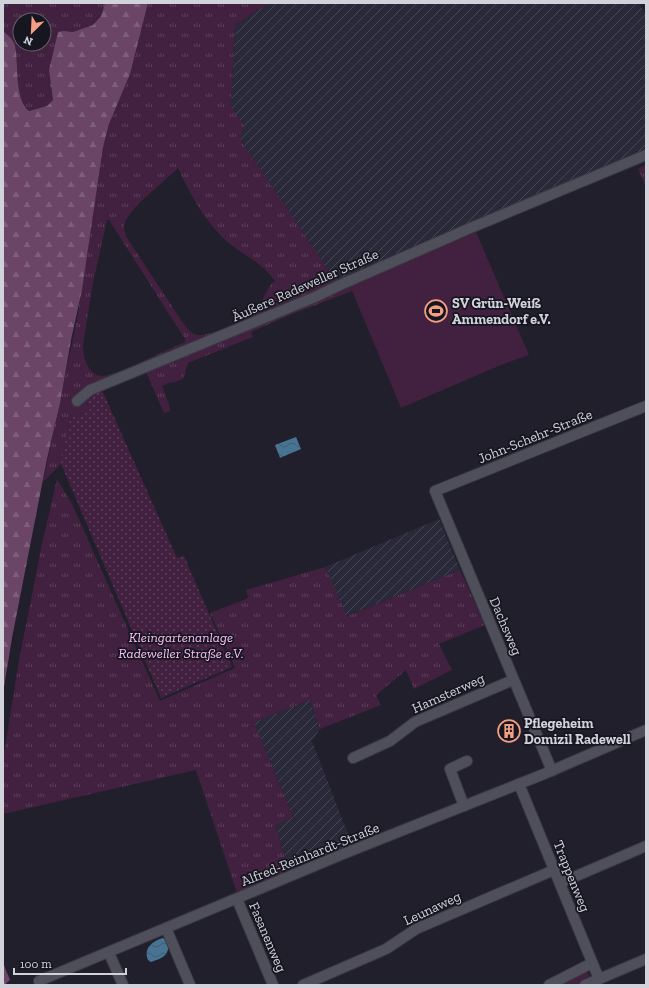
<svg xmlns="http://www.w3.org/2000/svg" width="649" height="988" font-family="'Zilla Slab',serif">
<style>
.industrial{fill:url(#industrial-furrows)}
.grass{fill:url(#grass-tufts);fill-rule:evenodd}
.forest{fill:url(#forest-firs)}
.garden{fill:url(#garden-dots)}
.pitch{fill:#42203f}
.water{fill:url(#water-waves)}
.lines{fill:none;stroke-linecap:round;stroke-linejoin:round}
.minor-casing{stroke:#3a3943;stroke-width:12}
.minor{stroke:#4f4f5b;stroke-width:10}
.labels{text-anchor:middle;stroke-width:3.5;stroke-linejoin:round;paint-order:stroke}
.street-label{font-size:14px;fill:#d2d3da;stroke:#161621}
.poi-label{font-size:14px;font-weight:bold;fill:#d2d3da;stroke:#161621;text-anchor:start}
.park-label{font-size:14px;font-style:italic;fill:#fcbef4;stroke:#161621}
</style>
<defs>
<pattern id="industrial-furrows" width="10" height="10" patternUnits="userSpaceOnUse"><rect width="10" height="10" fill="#2a293a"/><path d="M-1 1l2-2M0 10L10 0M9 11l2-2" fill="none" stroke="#484756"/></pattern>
<pattern id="grass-tufts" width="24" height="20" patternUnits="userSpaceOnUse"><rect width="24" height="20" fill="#42203f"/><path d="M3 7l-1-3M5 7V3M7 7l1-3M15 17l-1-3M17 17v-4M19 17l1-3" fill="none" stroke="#5c405a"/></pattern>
<pattern id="forest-firs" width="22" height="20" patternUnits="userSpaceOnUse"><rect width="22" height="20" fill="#6a4565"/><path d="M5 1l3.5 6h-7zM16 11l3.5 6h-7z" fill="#7e5f7a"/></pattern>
<pattern id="garden-dots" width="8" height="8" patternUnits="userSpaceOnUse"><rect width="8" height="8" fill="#42203f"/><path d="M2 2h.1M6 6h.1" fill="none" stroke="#5c405a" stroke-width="1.8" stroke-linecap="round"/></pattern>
<pattern id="water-waves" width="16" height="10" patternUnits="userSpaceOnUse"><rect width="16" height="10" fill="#487494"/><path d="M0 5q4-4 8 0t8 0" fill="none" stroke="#445c6f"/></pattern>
</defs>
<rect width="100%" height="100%" fill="#201f2b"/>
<g class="industrial">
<polygon points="269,3 639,3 646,16 646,155 338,286 240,139 231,106 235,25"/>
<polygon points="439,519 460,570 346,616 325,567"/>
<polygon points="310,700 320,729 312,741 353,847 290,872 275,826 293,817 254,722"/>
</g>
<g class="grass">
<path d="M3,3H105L101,16L93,25L73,32L64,31L51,88L53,100L47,106L29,111C14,98 19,64 15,46C14,40 8,35 3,31ZM20,20H44V44H20Z"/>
<path d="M148,3H269L235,25L231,106L244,126L240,139L338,285L348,281L352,291L290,315L251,332L253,337L188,363L183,379L172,383L171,382L162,386L169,404L170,411L164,413L146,372L85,398L90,410L70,419L61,464L43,482L78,314L103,147L109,124L130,74ZM178,168C191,196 206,224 230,244C246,257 263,263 275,281C264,289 264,303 255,312C247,319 208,337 197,335C192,334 189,330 185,326L127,238C125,233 123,228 125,222C131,207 165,181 178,168ZM107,220H109L185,339V342C166,350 148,359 130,367C122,370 112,375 103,376C88,376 83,357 83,345L93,283Z"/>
<polygon points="646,165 646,187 638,169"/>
<polygon points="57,479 72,504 160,701 235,668 210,613 246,599 248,597 246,590 325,567 347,616 460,570 485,625 439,644 452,670 414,689 406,670 376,695 381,705 320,729 310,700 254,722 293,817 275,826 290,872 237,893 196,770 3,814 3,760 19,660 42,544"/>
<path d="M586,971L590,976C584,988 566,985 554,985Z"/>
</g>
<g class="forest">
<path d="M105,3H148L130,74L109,124L103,147L82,290L71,340L60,403L47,459L12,638L3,693V31C8,35 14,40 15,46C19,63 14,99 29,111L47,106L53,100L49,70L58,32L64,31L73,32L93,25L101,16Z"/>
<polygon points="3,963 10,980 4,985 3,985"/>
</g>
<polygon class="garden" points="102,390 177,558 184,556 232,667 161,698 61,464 70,419 90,410 85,397"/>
<polygon class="pitch" points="476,232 529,355 501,365 401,408 350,286"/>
<g class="water">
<polygon points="296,437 301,449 280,458 275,445"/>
<path d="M163,938C166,940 168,943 168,946C169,957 159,959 151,962L148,960C143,948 153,941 163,938Z"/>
</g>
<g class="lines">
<g class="minor-casing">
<g id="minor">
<polyline points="77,401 90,390 315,297 340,285 468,229 646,155"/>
<polyline points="353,758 390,741 415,722 513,680"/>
<polyline points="552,771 435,491 646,406"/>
<polyline points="519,784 599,979"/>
<polyline points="464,806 450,769 467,761"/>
<polyline points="560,883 646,846"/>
<polyline points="237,899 273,985"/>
<polyline points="166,928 190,985"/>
<polyline points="109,953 123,985"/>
<polyline points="39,981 343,854 544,774 646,730"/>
<polyline points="303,985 386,949 416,929 554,870"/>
<polyline points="549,985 592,963"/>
<polyline points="585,985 646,959"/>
</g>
</g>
<use href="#minor" class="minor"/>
</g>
<defs>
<g id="stadium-ring" transform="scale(1.15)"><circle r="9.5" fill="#161621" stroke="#f39f84" stroke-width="1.5"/><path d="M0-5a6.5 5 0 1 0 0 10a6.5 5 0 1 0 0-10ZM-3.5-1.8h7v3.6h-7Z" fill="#f39f84"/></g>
<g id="building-ring" transform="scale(1.15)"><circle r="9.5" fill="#161621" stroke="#f39f84" stroke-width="1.5"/><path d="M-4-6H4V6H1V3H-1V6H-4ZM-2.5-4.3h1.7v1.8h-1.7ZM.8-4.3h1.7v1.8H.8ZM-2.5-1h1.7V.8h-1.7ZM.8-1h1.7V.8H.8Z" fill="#f39f84"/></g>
</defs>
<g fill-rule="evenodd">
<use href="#stadium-ring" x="436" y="311"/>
<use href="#building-ring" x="509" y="731"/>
</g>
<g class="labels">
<g class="street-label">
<text transform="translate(305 285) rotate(-24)" y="5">Äußere Radeweller Straße</text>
<text transform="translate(535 436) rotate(-22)" y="5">John-Schehr-Straße</text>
<text transform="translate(506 626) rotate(67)" y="5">Dachsweg</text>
<text transform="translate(448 693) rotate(-24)" y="5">Hamsterweg</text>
<text transform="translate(310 854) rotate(-22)" y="5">Alfred-Reinhardt-Straße</text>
<text transform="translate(572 876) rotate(68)" y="5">Trappenweg</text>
<text transform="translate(432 908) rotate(-25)" y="5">Leunaweg</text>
<text transform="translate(268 937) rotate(67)" y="5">Fasanenweg</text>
</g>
<g class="poi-label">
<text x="452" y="308">SV Grün-Weiß<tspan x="452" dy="16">Ammendorf e.V.</tspan></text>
<text x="524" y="728">Pflegeheim<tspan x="524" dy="16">Domizil Radewell</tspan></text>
</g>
<g class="park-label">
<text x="181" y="642">Kleingartenanlage<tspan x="181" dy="16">Radeweller Straße e.V.</tspan></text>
</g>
</g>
<rect width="649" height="988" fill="none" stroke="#d2d3da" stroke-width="8"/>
<g transform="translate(32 32) rotate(204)"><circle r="19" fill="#161621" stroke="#61626b"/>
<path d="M0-3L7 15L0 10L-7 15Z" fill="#f39f84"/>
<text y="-6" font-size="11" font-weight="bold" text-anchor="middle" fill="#d2d3da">N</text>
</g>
<path d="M14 968v6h112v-6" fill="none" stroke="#d2d3da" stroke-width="2"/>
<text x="20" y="968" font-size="12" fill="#d2d3da" stroke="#161621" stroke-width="3" paint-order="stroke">100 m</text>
</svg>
